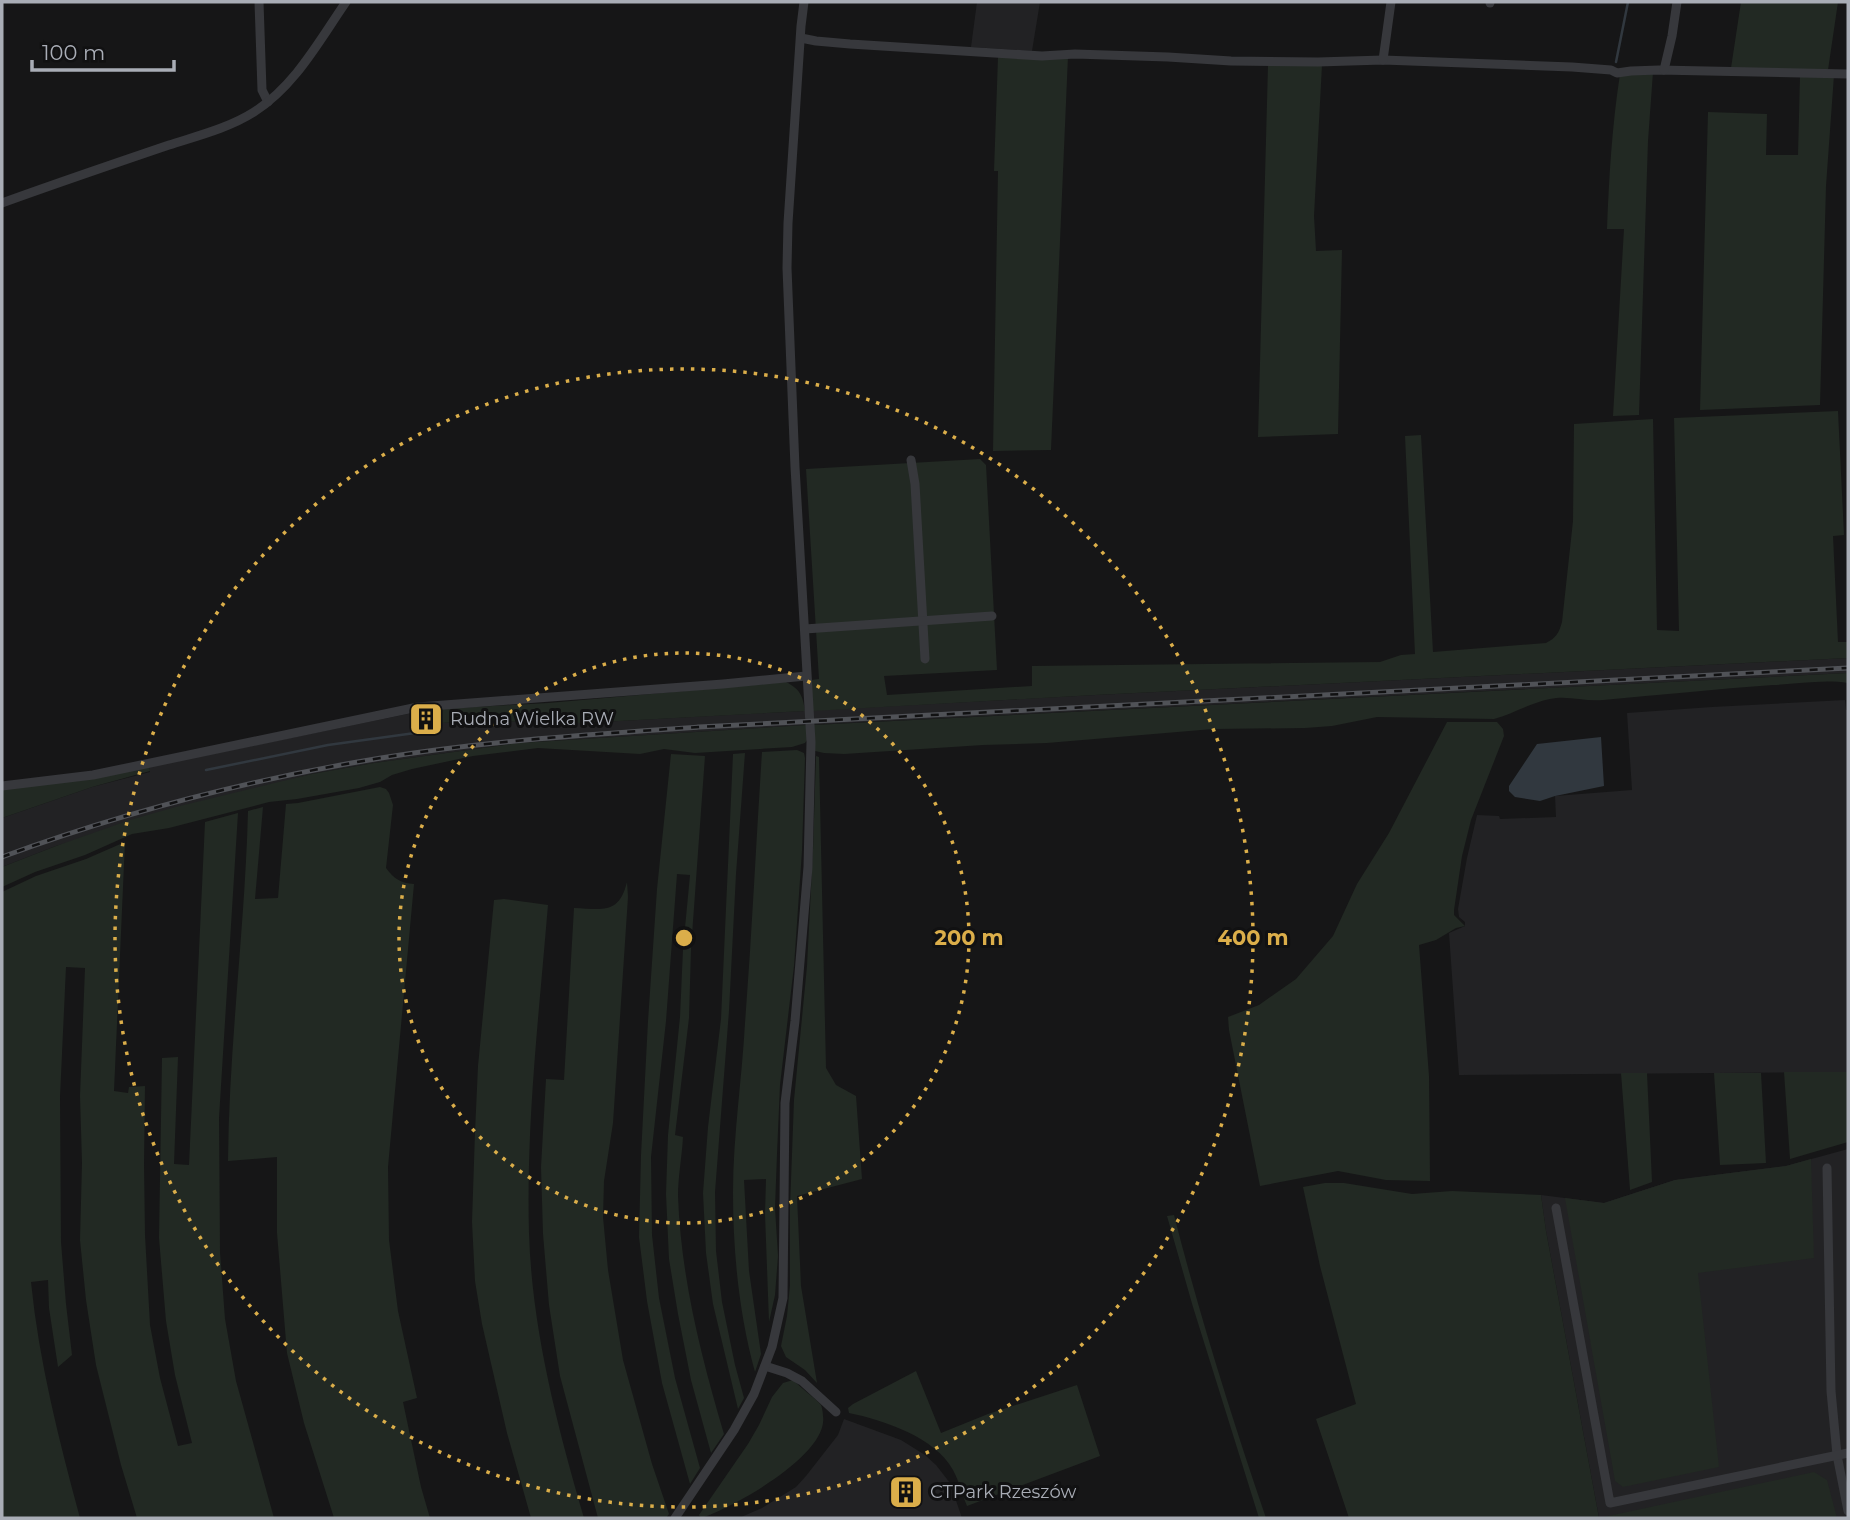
<svg xmlns="http://www.w3.org/2000/svg" width="1850" height="1520" font-family="Montserrat,sans-serif">
<style>
.built{fill:#222224}
.green{fill:#222923}
.water{fill:#31383f}
.lines{fill:none;stroke-linecap:round;stroke-linejoin:round}
.stream{stroke:#31383f;stroke-width:2.5}
.street{stroke:#37383c;stroke-width:9}
.rail-casing{stroke:#505257;stroke-width:5}
.rail{stroke:#111112;stroke-width:2.5;stroke-dasharray:8;stroke-linecap:butt}
.ring{fill:none;stroke:#dbae4a;stroke-width:3.5;stroke-dasharray:3.5 7}
.labels{text-anchor:middle;stroke-width:6;stroke-linejoin:round;paint-order:stroke}
.poi-label{font-size:18px;fill:#a9adb6;stroke:#111112;text-anchor:start}
.centre{fill:#dbae4a;stroke:#111112;stroke-width:3.5}
.ring-label{font-size:21px;text-anchor:middle;font-weight:bold;fill:#dbae4a;stroke:#111112;stroke-width:6;stroke-linejoin:round;paint-order:stroke}
</style>
<rect width="100%" height="100%" fill="#161617"/>
<g class="built">
<polygon points="977,2 1040,2 1032,51 971,47"/>
<polygon points="1848,658 1848,673 806,725 519,743 374,763 312,774 56,846 2,867 2,818 92,787 150,772 149,767 417,712 439,709 442,723 482,721 582,723 1095,695"/>
<polygon points="1845,700 1846,710 1848,710 1848,1072 1459,1075 1449,933 1465,926 1465,922 1459,917 1458,909 1467,858 1477,815 1499,816 1500,819 1556,817 1555,796 1632,790 1627,713 1712,707"/>
<polygon points="1848,1149 1848,1518 1599,1518 1546,1231 1541,1195 1604,1203 1675,1180 1786,1166"/>
<polygon points="844,1419 901,1440 925,1455 936,1465 950,1483 962,1518 739,1518 762,1508 796,1487 806,1476 838,1435"/>
</g>
<g class="green">
<polygon points="1741,2 1838,2 1828,70 1731,68"/>
<polygon points="1068,56 1051,450 993,451 998,171 994,171 998,57"/>
<polygon points="1268,65 1322,65 1314,216 1316,251 1342,250 1338,434 1258,437"/>
<path d="M1653,72L1648,141L1639,415L1613,416L1624,229H1607C1609,177 1612,126 1620,74Z"/>
<polygon points="1834,75 1826,186 1820,405 1700,410 1708,112 1767,114 1766,155 1798,155 1800,76"/>
<path d="M1838,411L1844,535L1833,536L1838,642H1848V658L1095,695L813,711L811,680L819,679L806,469L980,459L986,465L997,670L884,676L887,695L1032,686V666L1380,662L1401,655L1415,654L1405,436L1421,435L1433,652L1546,643C1556,638 1559,633 1562,622L1573,521L1574,424L1653,419L1657,630L1679,631L1674,418Z"/>
<path d="M1848,673V683C1824,679 1798,684 1773,685C1716,689 1660,695 1603,700C1585,702 1568,695 1550,699C1530,703 1513,714 1494,719L1377,717L1332,726L1305,728L1213,729L1047,743L983,745L844,754L824,753L815,751L813,725Z"/>
<path d="M786,682C800,689 803,696 805,711L582,723L483,721L441,723L439,709L548,703Z"/>
<polygon points="1447,722 1497,722 1503,729 1504,736 1471,820 1462,856 1454,910 1454,915 1465,926 1456,928 1436,940 1419,945 1429,1076 1430,1181 1386,1180 1338,1171 1260,1186 1229,1030 1228,1017 1259,1005 1296,979 1333,936 1357,884 1389,833"/>
<polygon points="806,725 807,740 805,743 792,747 695,753 664,749 640,754 538,748 473,756 412,769 392,775 380,782 359,788 297,799 269,802 169,828 132,834 85,855 35,872 2,887 2,867 56,846 130,820 172,808 312,774 374,763 519,743"/>
<path d="M797,750L804,753L805,758L802,851L794,966L780,1085L777,1154L775,1208L778,1256L775,1295L769,1322L765,1214L766,1179L744,1180L749,1271L761,1354L755,1372C739,1314 733,1252 733,1193C733,1136 742,1079 745,1023C752,933 756,842 762,752Z"/>
<polygon points="745,753 736,874 729,1011 715,1192 716,1251 722,1302 735,1365 744,1398 738,1409 713,1304 706,1253 703,1193 708,1127 721,1019 733,754"/>
<path d="M671,754L705,756L691,949L689,1018L675,1135L683,1137C682,1156 678,1177 678,1196C681,1278 701,1356 724,1434L711,1453L691,1380L678,1314L669,1259L666,1194L668,1135L680,1017L683,949L690,875L677,874L666,1021L651,1157L652,1235L659,1298L675,1378L700,1468L690,1484L662,1383L647,1301L639,1237L641,1155L648,1021L657,889Z"/>
<polygon points="816,756 819,757 826,1068 836,1085 856,1096 862,1179 797,1196 801,1286 817,1383 805,1370 786,1357 781,1346 787,1316 790,1285 790,1207 794,1100 807,966 813,850"/>
<polygon points="149,767 150,771 92,787 2,818 2,789"/>
<path d="M380,787L386,789L389,793L393,805L386,868C394,879 401,883 414,884L388,1167L389,1240L398,1311L417,1398L403,1402L421,1487L430,1518H334L304,1423L287,1353L277,1233V1157L228,1161C229,1044 245,928 248,811L263,807L255,899L278,898L286,804L298,803Z"/>
<path d="M238,813L219,1118L220,1252L225,1319L236,1381L274,1518H137L121,1465L96,1365L86,1300L80,1240L82,1163L80,1096L85,968L66,967L60,1097L61,1242L66,1304L72,1355L58,1367L49,1308L48,1280L31,1282C39,1362 59,1440 80,1518H2V892L36,876L86,859L125,842L114,1091L128,1093L129,1087L145,1086L144,1164L145,1235L150,1325L160,1378L178,1446L192,1443L175,1375L166,1321L159,1238L162,1058L178,1057L174,1164L189,1165L205,822Z"/>
<path d="M627,882L628,897L613,1123L604,1181L603,1217L608,1270L623,1360L652,1464L669,1514L666,1518H598L560,1376L549,1305L543,1234L541,1167L546,1079L564,1080L574,908C602,909 619,915 627,882Z"/>
<path d="M504,899L548,905C539,1014 526,1123 529,1233C532,1330 557,1425 584,1518H531L507,1433L482,1324L475,1281L472,1222L475,1132L478,1066L494,900Z"/>
<polygon points="1784,1072 1848,1072 1848,1142 1790,1159"/>
<polygon points="1621,1073 1647,1073 1652,1182 1630,1190"/>
<polygon points="1714,1073 1761,1073 1766,1163 1720,1165"/>
<polygon points="1811,1159 1814,1258 1698,1273 1719,1467 1623,1487 1615,1481 1565,1198 1604,1203 1675,1180 1786,1166"/>
<polygon points="1325,1183 1344,1183 1412,1194 1452,1191 1541,1195 1546,1231 1599,1518 1814,1472 1827,1480 1837,1518 1349,1518 1316,1419 1356,1404 1320,1266 1303,1187"/>
<path d="M1174,1215C1200,1317 1232,1418 1266,1518H1259L1193,1307L1167,1216Z"/>
<path d="M916,1371L941,1433L988,1414L1077,1385L1100,1456L967,1506C962,1494 959,1481 953,1470C935,1437 883,1420 849,1413L848,1408L853,1404Z"/>
<path d="M793,1380C800,1387 816,1399 821,1405C822,1407 823,1413 823,1416C829,1455 732,1508 701,1518L699,1515L748,1444L759,1425L772,1397L783,1383Z"/>
</g>
<polygon class="water" points="1601,737 1604,786 1555,796 1540,801 1515,797 1509,791 1509,786 1537,744"/>
<g class="lines">
<g class="stream">
<polyline points="1616,62 1628,2"/>
<polyline points="206,770 328,745 415,733"/>
</g>
<g class="street">
<polyline points="259,2 262,90 268,102"/>
<polyline points="1490,3 1490,2"/>
<polyline points="801,38 816,41 850,44 1042,56 1075,54 1168,57 1231,61 1318,62 1383,60 1572,67 1611,70 1617,73 1631,71 1659,70 1848,74"/>
<polyline points="1383,60 1391,2"/>
<polyline points="1664,70 1672,36 1677,2"/>
<path d="M2,203C57,183 113,164 169,145C197,136 229,128 254,112C295,86 319,41 346,2"/>
<polyline points="911,460 915,484 925,659"/>
<polyline points="805,629 992,616"/>
<polyline points="2,786 93,775 418,707 723,684 806,676"/>
<polyline points="1827,1168 1831,1391 1837,1455 1848,1511"/>
<polyline points="1556,1208 1610,1503 1848,1453"/>
<polyline points="765,1366 787,1373 802,1381 836,1412"/>
<polyline points="675,1518 734,1430 754,1394 772,1347 783,1298 785,1103 795,1021 808,867 811,742 795,467 787,268 788,223 801,26 804,2"/>
</g>
<g class="rail-casing">
<path id="rail" d="M2,857C124,812 253,779 381,758C486,741 593,734 699,727L1848,668"/>
</g>
<use href="#rail" class="rail"/>
</g>
<g class="ring">
<circle cx="684" cy="938" r="285"/>
<circle cx="684" cy="938" r="569"/>
</g>
<defs>
<g id="building-square" transform="scale(1.75)"><rect x="-9" y="-9" width="18" height="18" rx="4" fill="#dbae4a" stroke="#111112"/><path d="M-4-6H4V6H1V3H-1V6H-4ZM-2.5-4.3h1.7v1.8h-1.7ZM.8-4.3h1.7v1.8H.8ZM-2.5-1h1.7V.8h-1.7ZM.8-1h1.7V.8H.8Z" fill="#111"/></g>
</defs>
<g fill-rule="evenodd">
<use href="#building-square" x="426" y="719"/>
<use href="#building-square" x="906" y="1492"/>
</g>
<g class="labels">
<g class="poi-label">
<text x="450" y="725">Rudna Wielka RW</text>
<text x="930" y="1498">CTPark Rzeszów</text>
</g>
</g>
<circle cx="684" cy="938" r="10" class="centre"/>
<g class="ring-label">
<text x="969" y="945">200 m</text>
<text x="1253" y="945">400 m</text>
</g>
<rect width="1850" height="1520" fill="none" stroke="#a9adb6" stroke-width="7"/>
<path d="M32 60v10h142v-10" fill="none" stroke="#a9adb6" stroke-width="3.5"/>
<text x="42" y="60" font-size="21" fill="#a9adb6" stroke="#111112" stroke-width="5" paint-order="stroke">100 m</text>
</svg>
